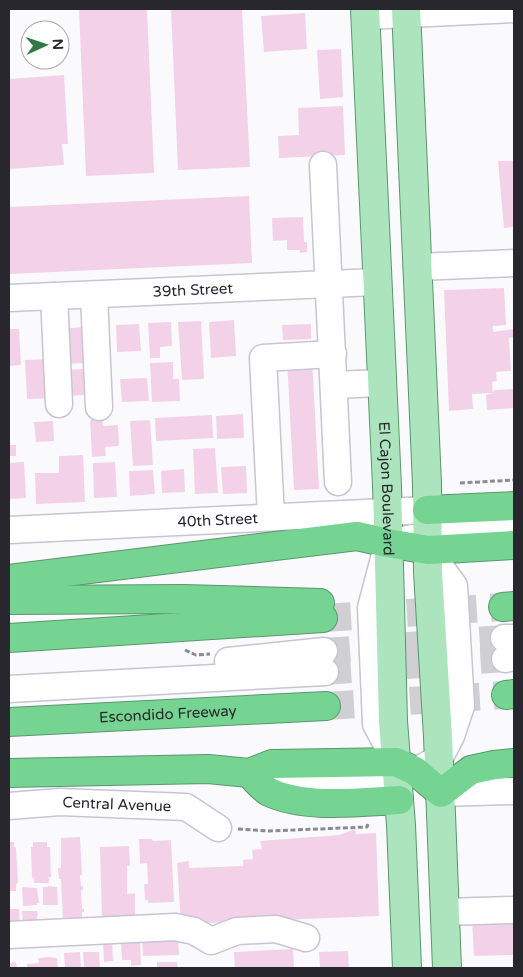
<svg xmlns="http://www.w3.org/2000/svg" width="523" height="977" font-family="'Varela Round',sans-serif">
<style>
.building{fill:#f3d2e9}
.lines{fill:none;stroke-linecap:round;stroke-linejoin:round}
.minor-tunnel{stroke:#d0d0d4;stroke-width:26;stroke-dasharray:26 13;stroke-linecap:butt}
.highway-tunnel{stroke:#d0d0d4;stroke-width:28;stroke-dasharray:28 14;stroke-linecap:butt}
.minor-casing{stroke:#c8c4d5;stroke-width:29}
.major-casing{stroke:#5a976e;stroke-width:30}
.highway-casing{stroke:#5a976e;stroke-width:30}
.path{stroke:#8c8b90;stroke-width:3;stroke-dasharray:5 2.5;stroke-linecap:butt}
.minor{stroke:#fff;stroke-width:26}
.major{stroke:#ace5bd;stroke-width:28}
.highway{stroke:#75d491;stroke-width:28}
.labels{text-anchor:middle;stroke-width:4;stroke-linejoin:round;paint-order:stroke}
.street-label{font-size:15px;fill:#29272e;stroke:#fff}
</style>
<rect width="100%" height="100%" fill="#fafafd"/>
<g class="building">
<polygon points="79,9 147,9 154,173 86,176"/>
<polygon points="171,9 242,9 250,167 178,170"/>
<polygon points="305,13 307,49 264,52 261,16"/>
<polygon points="341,49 343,97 320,99 317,50"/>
<polygon points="64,75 68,144 62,144 64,165 9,169 9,79"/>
<polygon points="343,106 345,155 279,158 278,136 299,135 298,108"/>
<polygon points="498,161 514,161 514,227 504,228"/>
<polygon points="249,196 252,263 9,274 9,207"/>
<polygon points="303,217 304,242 307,242 307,252 300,253 300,250 287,250 287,240 273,241 272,218"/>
<polygon points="504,288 506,325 493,326 493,332 514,329 514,337 509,338 511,371 496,372 497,381 492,382 493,393 494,390 514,389 514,408 487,410 486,395 493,393 472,394 473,409 449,411 444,290"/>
<polygon points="234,320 236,356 211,358 209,322"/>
<polygon points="201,321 204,379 182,380 178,322"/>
<polygon points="171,322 172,346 160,347 160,358 150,358 148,323"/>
<polygon points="139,324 141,351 117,352 116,325"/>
<polygon points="311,324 311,339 283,340 282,325"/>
<polygon points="83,327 85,363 62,364 60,329"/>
<polygon points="9,329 19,329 21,365 9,366"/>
<polygon points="52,359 53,398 27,399 25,360"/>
<polygon points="312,359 319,489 294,490 287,360"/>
<polygon points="173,362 173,379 179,379 180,401 152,402 150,363"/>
<polygon points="83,369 84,395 65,396 64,370"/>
<polygon points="147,378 149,401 122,402 120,379"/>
<polygon points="243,414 244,438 217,439 216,416"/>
<polygon points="212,415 213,438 156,441 155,418"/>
<polygon points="103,419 103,426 118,425 119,446 105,447 106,456 92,457 90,420"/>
<polygon points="150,420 153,465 133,466 130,421"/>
<polygon points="53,421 54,441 36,442 34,422"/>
<rect x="9" y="445" width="7" height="11"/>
<polygon points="215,448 218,493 195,494 193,449"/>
<polygon points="83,455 85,502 36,504 35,473 59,473 59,456"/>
<polygon points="24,462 26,498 9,499 9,463"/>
<polygon points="115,462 117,497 94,498 93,463"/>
<polygon points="246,466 247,493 223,494 221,467"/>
<polygon points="184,469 185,492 162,493 161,471"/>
<polygon points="153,470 155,494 130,496 129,471"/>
<polygon points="355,829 356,834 376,833 379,916 181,924 177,863 189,861 189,868 243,866 243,860 253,859 252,850 262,849 260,841 339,835"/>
<polygon points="80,837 82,875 80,875 80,877 81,886 83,886 83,890 81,890 82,909 84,908 84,912 82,912 82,922 63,923 61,879 59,879 58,868 61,868 61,838"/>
<polygon points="139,839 152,839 153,841 171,840 174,902 148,903 148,900 145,900 144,884 148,884 147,863 140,864"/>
<polygon points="9,842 14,842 14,846 16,848 18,882 16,885 16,891 9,891"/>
<polygon points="33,842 47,842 47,847 50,847 51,877 49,877 49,883 34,883 34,878 32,878 31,847 33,847"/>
<polygon points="129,846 130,866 127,866 127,894 135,893 135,919 102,920 100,847"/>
<polygon points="48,886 57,887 58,905 43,905 43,887 48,887"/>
<polygon points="22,887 37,888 39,903 37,903 37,905 23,906"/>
<polygon points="9,909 19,909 20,924 9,924"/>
<polygon points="22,911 37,911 38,916 37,916 37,925 23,926"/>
<polygon points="514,917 514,955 474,956 472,918"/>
<polygon points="178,937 179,955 143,956 142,938"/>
<polygon points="103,940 112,940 113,961 104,962"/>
<polygon points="140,941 141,965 131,966 131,960 122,960 121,942"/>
<polygon points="293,949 294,968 235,968 234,952"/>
<polygon points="348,951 349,968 320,968 319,952"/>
<polygon points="80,952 81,968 65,968 64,953"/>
<polygon points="83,952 99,952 100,968 84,968"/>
<polygon points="49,957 57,958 58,968 27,968 27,964 39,963 38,958"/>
<polygon points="16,962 17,968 9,968 9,963"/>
<polygon points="157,962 177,962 178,968 157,968"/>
</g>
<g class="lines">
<g class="minor-tunnel">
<polyline points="324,651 504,638"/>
<polyline points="325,672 505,659"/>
</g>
<g class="highway-tunnel">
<polyline points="323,618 503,607"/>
<polyline points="326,706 506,695"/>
</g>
<g class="minor-casing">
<g id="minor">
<polyline points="365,16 514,9"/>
<polyline points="323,165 338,482"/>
<polyline points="417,267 514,263"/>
<polyline points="94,295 99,407"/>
<polyline points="54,296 59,404"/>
<path id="s1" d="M9,298L376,282"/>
<polyline points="334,385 381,383"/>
<polyline points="271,517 263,358 333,354"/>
<path id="s2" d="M9,530L427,510"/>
<polyline points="504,638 514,638"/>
<polyline points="505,659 514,657"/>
<polyline points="228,661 324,651"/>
<polyline points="9,689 325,672"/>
<polyline points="396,762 376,724 371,608 388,543 428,535 514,531"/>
<polyline points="249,773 274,780 397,776 415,771 439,759 451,736 461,706 454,586 428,550"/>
<polyline points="441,793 514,791"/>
<path id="s3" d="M9,806L60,802L186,807L218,828"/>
<polyline points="445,912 514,910"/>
<polyline points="9,935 175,927 194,931 211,941 237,931 276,929 306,938"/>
</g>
</g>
<g class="major-casing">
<g id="major">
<path id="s4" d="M365,9L387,486L393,721L401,825L407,968"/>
<polyline points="406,9 427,484 428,572 438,737 447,968"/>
</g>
</g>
<g class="highway-casing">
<g id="highway">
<polyline points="427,510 514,506"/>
<polyline points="9,579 357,536 388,543 428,550 514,545"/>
<polyline points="9,600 184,599 320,603"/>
<polyline points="503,607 514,606"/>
<polyline points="9,638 323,618"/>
<polyline points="506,695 514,694"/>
<path id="s5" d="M9,722L326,706"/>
<polyline points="9,773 208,769 249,773 272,764 396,762 415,771 441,793 471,770 494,765 514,763"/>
<path d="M249,773C255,779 262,788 269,792C305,809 360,802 399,800"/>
</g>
</g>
<g class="path">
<polyline points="460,483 514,480"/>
<polyline points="185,650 196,655 210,654"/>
<polyline points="238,829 269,831 367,827 368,824"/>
</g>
<use href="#minor" class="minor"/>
<use href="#major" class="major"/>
<use href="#highway" class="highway"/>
</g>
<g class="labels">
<g class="street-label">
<text dy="5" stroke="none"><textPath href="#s1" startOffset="184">39th Street</textPath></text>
<text dy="5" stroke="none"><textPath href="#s4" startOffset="480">El Cajon Boulevard</textPath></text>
<text dy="5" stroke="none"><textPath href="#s2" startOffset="209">40th Street</textPath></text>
<text dy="5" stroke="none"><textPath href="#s5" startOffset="159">Escondido Freeway</textPath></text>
<text dy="5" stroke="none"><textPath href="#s3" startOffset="108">Central Avenue</textPath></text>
</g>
</g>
<rect width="523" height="977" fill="none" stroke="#29272e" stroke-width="20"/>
<g transform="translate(45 45) rotate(87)"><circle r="24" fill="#ffffff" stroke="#a9a9ab"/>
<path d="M0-4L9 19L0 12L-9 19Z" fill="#307845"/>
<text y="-8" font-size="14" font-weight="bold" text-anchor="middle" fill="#29272e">N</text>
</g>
</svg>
